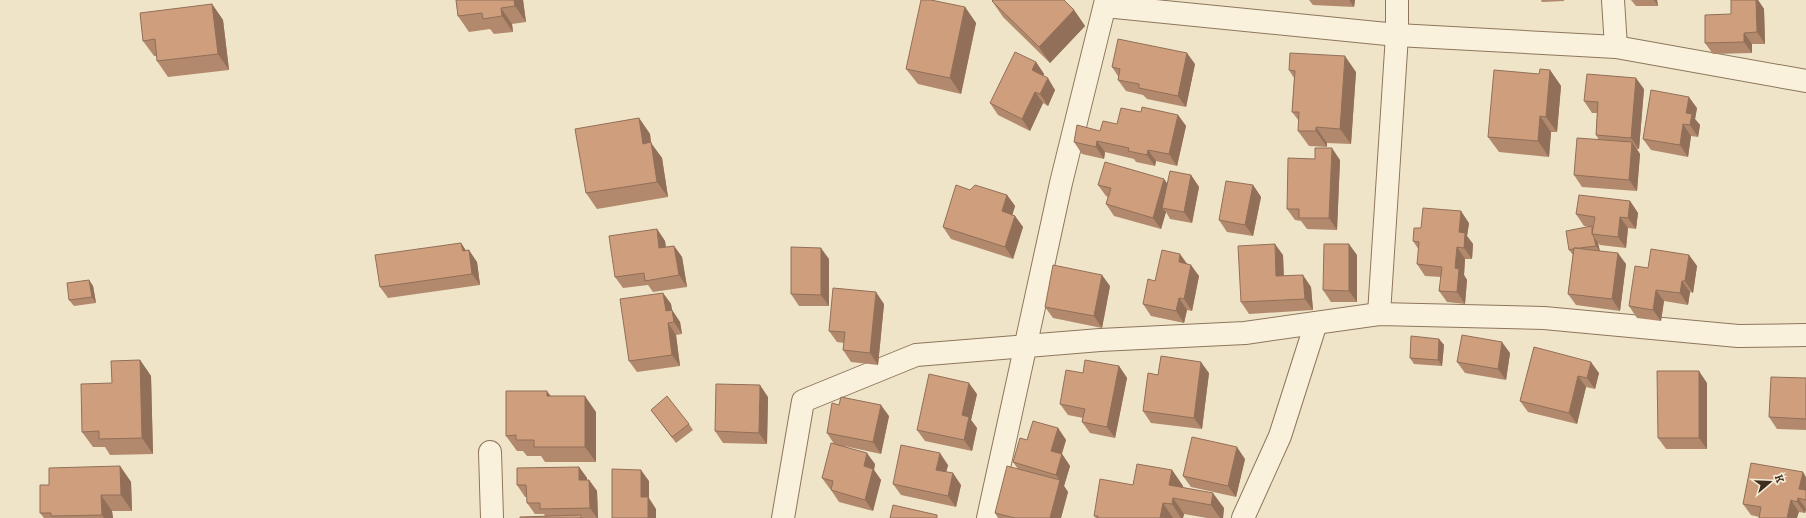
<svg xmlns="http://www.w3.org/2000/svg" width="1806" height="518" font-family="Bitter,serif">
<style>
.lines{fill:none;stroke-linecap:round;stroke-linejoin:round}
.minor-casing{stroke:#8d765c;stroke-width:24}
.minor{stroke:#faf1dc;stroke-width:22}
.wall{fill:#b2896c}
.shaded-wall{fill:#916f58}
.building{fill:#cf9f7d;stroke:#916f58}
</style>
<rect width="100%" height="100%" fill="#f0e4c8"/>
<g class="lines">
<g class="minor-casing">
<g id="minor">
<polyline points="1613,0 1616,47"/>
<polyline points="1105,6 1397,35 1616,47 1806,81"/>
<polyline points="1379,314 1397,35 1397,0"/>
<polyline points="490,452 492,518"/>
<polyline points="783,518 803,401 916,355 1100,340 1245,333 1379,314 1544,318 1738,336 1806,335"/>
<polyline points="988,518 1061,183 1106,0"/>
<polyline points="1243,518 1280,436 1316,323"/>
</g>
</g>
<use href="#minor" class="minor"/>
</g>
<g class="wall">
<polygon points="456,0 523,0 526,22 512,24 513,32 494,34 490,29 469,32 458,16"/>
<polygon points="1309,0 1355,0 1354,7 1313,5"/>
<polygon points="1541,0 1564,0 1564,1 1542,2"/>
<polygon points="1631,0 1657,0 1658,6 1636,6"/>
<polygon points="1731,0 1758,0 1764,9 1765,44 1752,44 1752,53 1713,54 1705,43 1731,14"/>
<polygon points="992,1 1074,10 1085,26 1050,63 1003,17"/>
<polygon points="212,4 223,20 229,70 168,77 157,61 157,56 154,56 143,41"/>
<polygon points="965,7 976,23 961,94 918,84 906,69"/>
<polygon points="1036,62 1044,74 1043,76 1055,90 1048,106 1043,103 1030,131 998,115 990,103"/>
<polygon points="1195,64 1186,107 1147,99 1143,95 1126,91 1118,80 1118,76 1112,67"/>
<polygon points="1289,70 1356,72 1351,144 1327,143 1327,147 1309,146 1298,131 1299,121 1292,112 1294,78"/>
<polygon points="1550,70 1561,86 1557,132 1551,132 1549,157 1499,152 1488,137 1539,74"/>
<polygon points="1644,89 1639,149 1637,149 1640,154 1637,191 1582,187 1574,175 1599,140 1596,135 1597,113 1592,113 1584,101"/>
<polygon points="1697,108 1695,119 1700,125 1698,137 1691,136 1688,157 1651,150 1643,139"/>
<polygon points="1141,112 1178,115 1186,126 1177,166 1156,161 1155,166 1136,162 1134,159 1105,152 1104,159 1082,154 1074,142 1117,124"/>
<polygon points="639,118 650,134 651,143 662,158 668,197 597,209 586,193"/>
<polygon points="1340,160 1337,230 1307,229 1301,221 1295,220 1287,209"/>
<polygon points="1191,175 1199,187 1192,223 1170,219 1166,212 1161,229 1114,216 1106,204 1108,197 1106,196 1098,185 1167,183"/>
<polygon points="1253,185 1261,197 1253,236 1227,232 1219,220"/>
<polygon points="970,190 1007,195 1015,206 1012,215 1015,216 1023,227 1013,259 951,239 943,227"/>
<polygon points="1630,201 1638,213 1636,229 1628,228 1626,248 1600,245 1598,243 1600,251 1626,264 1620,311 1576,305 1568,294 1573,255 1569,250 1592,227 1584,226 1576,214"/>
<polygon points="1469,223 1467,236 1473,244 1472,259 1465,259 1464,275 1467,280 1465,304 1447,302 1439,291 1441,277 1425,276 1417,264 1419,250 1413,241 1421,228"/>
<polygon points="657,229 665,241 666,247 674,246 682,257 687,287 653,292 648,285 623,288 615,277"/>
<polygon points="461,243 466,251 477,262 480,285 388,298 380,287"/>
<polygon points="1283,255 1284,276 1311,287 1313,310 1249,314 1241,302"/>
<polygon points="1357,255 1357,302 1331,302 1323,290"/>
<polygon points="1689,255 1697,266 1693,293 1690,292 1688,305 1664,301 1661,321 1637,318 1629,306"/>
<polygon points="829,259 829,306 799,306 791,294"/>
<polygon points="1187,264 1199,276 1192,311 1187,310 1184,323 1151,316 1143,304 1155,281"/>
<polygon points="89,280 93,286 96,303 74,306 69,300"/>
<polygon points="1110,286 1102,328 1053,318 1045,307"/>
<polygon points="663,293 671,304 672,310 680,322 682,334 676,335 680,366 637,372 629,361"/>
<polygon points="884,304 878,365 851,362 843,350 844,343 837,342 829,331"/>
<polygon points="1439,339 1444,345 1442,366 1414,364 1410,358"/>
<polygon points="1534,347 1599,373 1595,389 1586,387 1577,424 1528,412 1520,401"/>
<polygon points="1510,353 1506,380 1465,373 1457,362"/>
<polygon points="140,360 151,376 153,454 110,455 105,447 93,447 82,432 112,383"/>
<polygon points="1119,366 1127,378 1115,438 1090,433 1082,422 1083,418 1068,415 1060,404 1083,373"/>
<polygon points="1209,373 1202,429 1151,423 1143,411 1158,375"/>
<polygon points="1806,378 1806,430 1777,429 1769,417"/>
<polygon points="1707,383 1707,449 1666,449 1658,438"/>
<polygon points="977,394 971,420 977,428 972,451 925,441 917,430"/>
<polygon points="551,396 596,412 596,462 545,462 541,456 527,456 523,451 517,451 506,436"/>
<polygon points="768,397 767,444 723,443 715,431"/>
<polygon points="839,405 889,416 881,454 844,446 875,464 874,470 881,480 873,511 839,502 831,490 831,489 830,489 822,478 834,444 827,433"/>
<polygon points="651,410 689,424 693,430 676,443"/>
<polygon points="1058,428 1066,440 1062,454 1070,466 1064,486 1068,492 1061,518 998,518 995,513 1018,469 1013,462 1027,440"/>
<polygon points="1245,459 1236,497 1191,487 1183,476"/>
<polygon points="948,465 946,472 961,485 956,507 901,495 893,484"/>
<polygon points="120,466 131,482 132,511 112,511 113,518 44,518 40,513 49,485"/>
<polygon points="579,467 587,478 587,480 589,480 597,491 598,518 520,518 545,516 544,514 535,514 527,503 527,497 525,497 517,485"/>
<polygon points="1172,470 1183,486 1183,487 1224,508 1223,518 1207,518 1184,514 1183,518 1096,518 1094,516 1133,485"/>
<polygon points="1806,477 1806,510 1805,513 1799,512 1759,517 1751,515 1743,504"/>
</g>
<g class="shaded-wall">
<polygon points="514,0 523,0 526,22 515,6"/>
<polygon points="1349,0 1355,0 1354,7"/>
<polygon points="1654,0 1657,0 1658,6"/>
<polygon points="1756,0 1758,0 1764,9 1765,44 1757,32"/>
<polygon points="212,4 223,20 229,70 218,54"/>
<polygon points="965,7 976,23 961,94 950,78"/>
<polygon points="501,8 512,24 513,32 502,16"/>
<polygon points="1074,10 1085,26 1050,63 1039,47"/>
<polygon points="1744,33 1752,44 1752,53 1744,42"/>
<polygon points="1187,53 1195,64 1186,107 1178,96"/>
<polygon points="1345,56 1356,72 1351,144 1340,129"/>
<polygon points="1036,62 1044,74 1040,82 1032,70"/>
<polygon points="1550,70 1561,86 1557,132 1546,117"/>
<polygon points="1048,78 1055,90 1048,106 1040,94"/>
<polygon points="1636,78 1644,89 1639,149 1631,138"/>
<polygon points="1035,92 1043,103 1030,131 1022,119"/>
<polygon points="1689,97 1697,108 1695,119 1700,125 1698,137 1690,125 1686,113"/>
<polygon points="1178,115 1186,126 1177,166 1169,154"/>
<polygon points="1540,116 1551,132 1549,157 1538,141"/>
<polygon points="639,118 650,134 651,143 662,158 668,197 657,182 643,144"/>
<polygon points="1683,124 1691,136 1688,157 1680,145"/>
<polygon points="1316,127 1327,143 1327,147 1316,131"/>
<polygon points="1097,141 1105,152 1104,159 1096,147"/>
<polygon points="1632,142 1640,154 1637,191 1629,180"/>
<polygon points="1332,148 1340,160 1337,230 1329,218"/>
<polygon points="1148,150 1156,161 1155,166 1147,155"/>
<polygon points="1191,175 1199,187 1192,223 1184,212"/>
<polygon points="1164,179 1172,190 1162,208 1166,212 1161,229 1153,218"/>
<polygon points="1253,185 1261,197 1253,236 1245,225"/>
<polygon points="1007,195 1015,206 1010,223 1002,211"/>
<polygon points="1630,201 1638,213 1636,229 1628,218"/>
<polygon points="1461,211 1469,223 1467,236 1473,244 1472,259 1464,248 1459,232"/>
<polygon points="1015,216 1023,227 1013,259 1005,247"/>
<polygon points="1620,217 1628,228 1626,248 1618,237"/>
<polygon points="657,229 665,241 667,259 659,248"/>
<polygon points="1594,237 1598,243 1600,252 1596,246"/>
<polygon points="461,243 469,255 469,250 477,262 480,285 472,274 463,251"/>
<polygon points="1275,244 1283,255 1284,288 1276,276"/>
<polygon points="1349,244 1357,255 1357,302 1349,291"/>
<polygon points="674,246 682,257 687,287 679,275"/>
<polygon points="1457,247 1465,259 1464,275 1467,280 1465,304 1457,292 1455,268"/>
<polygon points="821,248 829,259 829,306 821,295"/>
<polygon points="1618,253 1626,264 1620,311 1612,299"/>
<polygon points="1180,254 1188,265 1179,262"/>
<polygon points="1689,255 1697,266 1693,293 1685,281"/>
<polygon points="1191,265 1199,276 1192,311 1184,299"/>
<polygon points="1102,275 1110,286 1102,328 1094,316"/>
<polygon points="1303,275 1311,287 1313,310 1305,299"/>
<polygon points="89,280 93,286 96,303 92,297"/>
<polygon points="1682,281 1690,292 1688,305 1680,293"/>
<polygon points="1656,290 1664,301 1661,321 1653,310"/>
<polygon points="876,292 884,304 878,365 870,353"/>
<polygon points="663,293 671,304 674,322 666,311"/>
<polygon points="1179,298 1187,310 1184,323 1176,311"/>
<polygon points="672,310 680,322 682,334 674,322"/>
<polygon points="668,323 676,335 680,366 672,355"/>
<polygon points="1439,339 1444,345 1442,366 1438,360"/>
<polygon points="1502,342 1510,353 1506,380 1498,369"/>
<polygon points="140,360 151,376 153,454 142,438"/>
<polygon points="1201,362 1209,373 1202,429 1194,418"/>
<polygon points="1591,362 1599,373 1595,389 1587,378"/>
<polygon points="1119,366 1127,378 1115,438 1107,427"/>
<polygon points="1699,371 1707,383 1707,449 1699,438"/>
<polygon points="1578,376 1586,387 1577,424 1569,413"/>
<polygon points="969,383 977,394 971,420 977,428 972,451 964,440 962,415"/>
<polygon points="760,385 768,397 767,444 759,433"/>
<polygon points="547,391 559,407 547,396"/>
<polygon points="585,396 596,412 596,462 585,447"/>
<polygon points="881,405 889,416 881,454 873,442"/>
<polygon points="1058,428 1066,440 1059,462 1051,451"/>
<polygon points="1237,447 1245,459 1236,497 1228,486"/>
<polygon points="867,453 875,464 874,470 881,480 873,511 865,500 864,466"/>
<polygon points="940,453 948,465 944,481 936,470"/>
<polygon points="1062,454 1070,466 1064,486 1068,492 1061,518 1050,518 1060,481 1056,475"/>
<polygon points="120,466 131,482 132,511 121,495"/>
<polygon points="579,467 587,478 587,492 579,480"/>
<polygon points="641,470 649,481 649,498 656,509 656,518 648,518 641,497"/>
<polygon points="1172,470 1183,486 1181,500 1169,485"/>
<polygon points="1803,472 1806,477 1806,498 1799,489"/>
<polygon points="953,473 961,485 956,507 948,496"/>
<polygon points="589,480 597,491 598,518 597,518 590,508"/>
<polygon points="1213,493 1224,508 1223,518 1220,518 1211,505"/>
<polygon points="101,495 112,511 113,518 104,518 102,515"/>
<polygon points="1173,498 1184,514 1183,518 1181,518 1172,504"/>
<polygon points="1798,498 1806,509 1805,513 1797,502"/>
<polygon points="1791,500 1799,512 1797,518 1787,518"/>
<polygon points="1163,503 1173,518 1160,518"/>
</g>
<g class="building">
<polygon points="456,0 514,0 515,6 501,8 502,16 483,19 482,13 458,16"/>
<polygon points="921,0 931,0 965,7 950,78 906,69"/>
<polygon points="993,0 1064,0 1074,10 1039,47 992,1"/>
<polygon points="1731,0 1756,0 1757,32 1744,33 1744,42 1705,43 1705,15 1731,14"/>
<polygon points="212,4 218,54 157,61 155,39 143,41 140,13"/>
<polygon points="1118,39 1187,53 1178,96 1139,88 1139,84 1118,80 1120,69 1112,67"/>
<polygon points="1015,52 1036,62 1032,70 1048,78 1040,94 1035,92 1022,119 990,103"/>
<polygon points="1290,53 1345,56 1340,129 1316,127 1316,131 1298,131 1299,112 1292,112 1295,71 1289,70"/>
<polygon points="1540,69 1550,70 1546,117 1540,116 1538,141 1488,137 1494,70 1539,74"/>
<polygon points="1587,74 1636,78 1631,138 1596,135 1598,102 1584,101"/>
<polygon points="1651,90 1689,97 1686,113 1692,114 1690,125 1683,124 1680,145 1643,139"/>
<polygon points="1142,107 1178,115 1169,154 1148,150 1147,155 1128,151 1129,148 1097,141 1096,147 1074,142 1077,125 1100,131 1103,121 1117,124 1121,108 1141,112"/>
<polygon points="639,118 643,144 651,142 657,182 586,193 575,129"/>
<polygon points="1577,138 1632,142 1629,180 1574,175"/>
<polygon points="1315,148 1332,148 1329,218 1299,218 1299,209 1287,209 1288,158 1315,159"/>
<polygon points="1105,162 1164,179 1153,218 1106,204 1111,188 1098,185"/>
<polygon points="1170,171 1191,175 1184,212 1162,208"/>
<polygon points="1226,181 1253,185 1245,225 1219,220"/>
<polygon points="956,185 970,190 975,185 1007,195 1002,211 1015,216 1005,247 943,227"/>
<polygon points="1579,195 1630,201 1628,218 1620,217 1618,237 1592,234 1595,217 1576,214"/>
<polygon points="1423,208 1461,211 1459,232 1465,233 1464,248 1457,247 1455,268 1459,269 1457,292 1439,291 1442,267 1417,264 1419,242 1413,241 1414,228 1421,228"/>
<polygon points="1592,226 1592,234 1594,237 1596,246 1580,248 1574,248 1573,249 1569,250 1566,231"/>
<polygon points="657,229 659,248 674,246 679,275 645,281 644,273 615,277 609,236"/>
<polygon points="461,243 463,251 469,250 472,274 380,287 375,255"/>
<polygon points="1275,244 1276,276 1303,275 1305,299 1241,302 1238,246"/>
<polygon points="1324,244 1349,244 1349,291 1323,290"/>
<polygon points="791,247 821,248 821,295 791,294"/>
<polygon points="1574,248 1618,253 1612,299 1568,294"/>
<polygon points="1651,249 1689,255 1685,281 1682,281 1680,293 1656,290 1653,310 1629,306 1635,266 1648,268"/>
<polygon points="1162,250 1180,254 1179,262 1191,265 1184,299 1179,298 1176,311 1143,304 1148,279 1155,281"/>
<polygon points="1053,265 1102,275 1094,316 1045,307"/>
<polygon points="89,280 92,297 69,300 67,283"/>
<polygon points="833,288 876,292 870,353 843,350 845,332 829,331"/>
<polygon points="663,293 666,311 672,310 674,322 668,323 672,355 629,361 620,299"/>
<polygon points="1462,335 1502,342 1498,369 1457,362"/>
<polygon points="1411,336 1439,339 1438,360 1410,358"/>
<polygon points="1534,347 1591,362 1587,378 1578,376 1569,413 1520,401"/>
<polygon points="1161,356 1201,362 1194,418 1143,411 1148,373 1158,375"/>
<polygon points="140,360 142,438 99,439 99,431 82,432 81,384 112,383 111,361"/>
<polygon points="1085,360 1119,366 1107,427 1082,422 1085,409 1060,404 1066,370 1083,373"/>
<polygon points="1657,371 1699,371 1699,438 1658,438"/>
<polygon points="929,374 969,383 962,415 969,417 964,440 917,430"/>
<polygon points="1771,377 1806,378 1806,419 1769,417"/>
<polygon points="716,384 760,385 759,433 715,431"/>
<polygon points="506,391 547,391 547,396 585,396 585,447 534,447 534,440 516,440 516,435 506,436"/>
<polygon points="667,396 689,424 672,437 651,410"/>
<polygon points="841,397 881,405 873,442 827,433 832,403 839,405"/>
<polygon points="1033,421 1058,428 1051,451 1062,454 1056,475 1013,462 1020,438 1027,440"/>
<polygon points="1192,437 1237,447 1228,486 1183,476"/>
<polygon points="831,443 867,453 864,466 873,469 865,500 831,490 833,481 822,478"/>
<polygon points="901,445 940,453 936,470 953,473 948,496 893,484"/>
<polygon points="1751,463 1803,472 1799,489 1806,490 1806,500 1798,498 1797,502 1791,500 1787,518 1759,518 1761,507 1743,504"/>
<polygon points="1137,464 1172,470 1169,485 1213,493 1211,505 1173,498 1172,504 1163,503 1160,518 1098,518 1098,516 1094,516 1100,479 1133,485"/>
<polygon points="120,466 121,495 101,495 102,515 51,516 51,513 40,513 40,485 49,485 49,468"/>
<polygon points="1007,466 1060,480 1050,518 1015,518 995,513"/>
<polygon points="579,467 579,480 589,480 590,508 540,509 540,503 527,503 526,485 517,485 517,468"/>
<polygon points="612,469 641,470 641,497 648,497 648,518 612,518"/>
<polygon points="893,505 937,515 937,518 890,518"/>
<polygon points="581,515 581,518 520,518 520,517"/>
</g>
<g transform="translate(1770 482) rotate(71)" stroke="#f7eed8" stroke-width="3" paint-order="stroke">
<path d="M0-3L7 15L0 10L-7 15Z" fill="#3d2e20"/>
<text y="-6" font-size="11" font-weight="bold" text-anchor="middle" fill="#3d2e20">K</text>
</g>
</svg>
